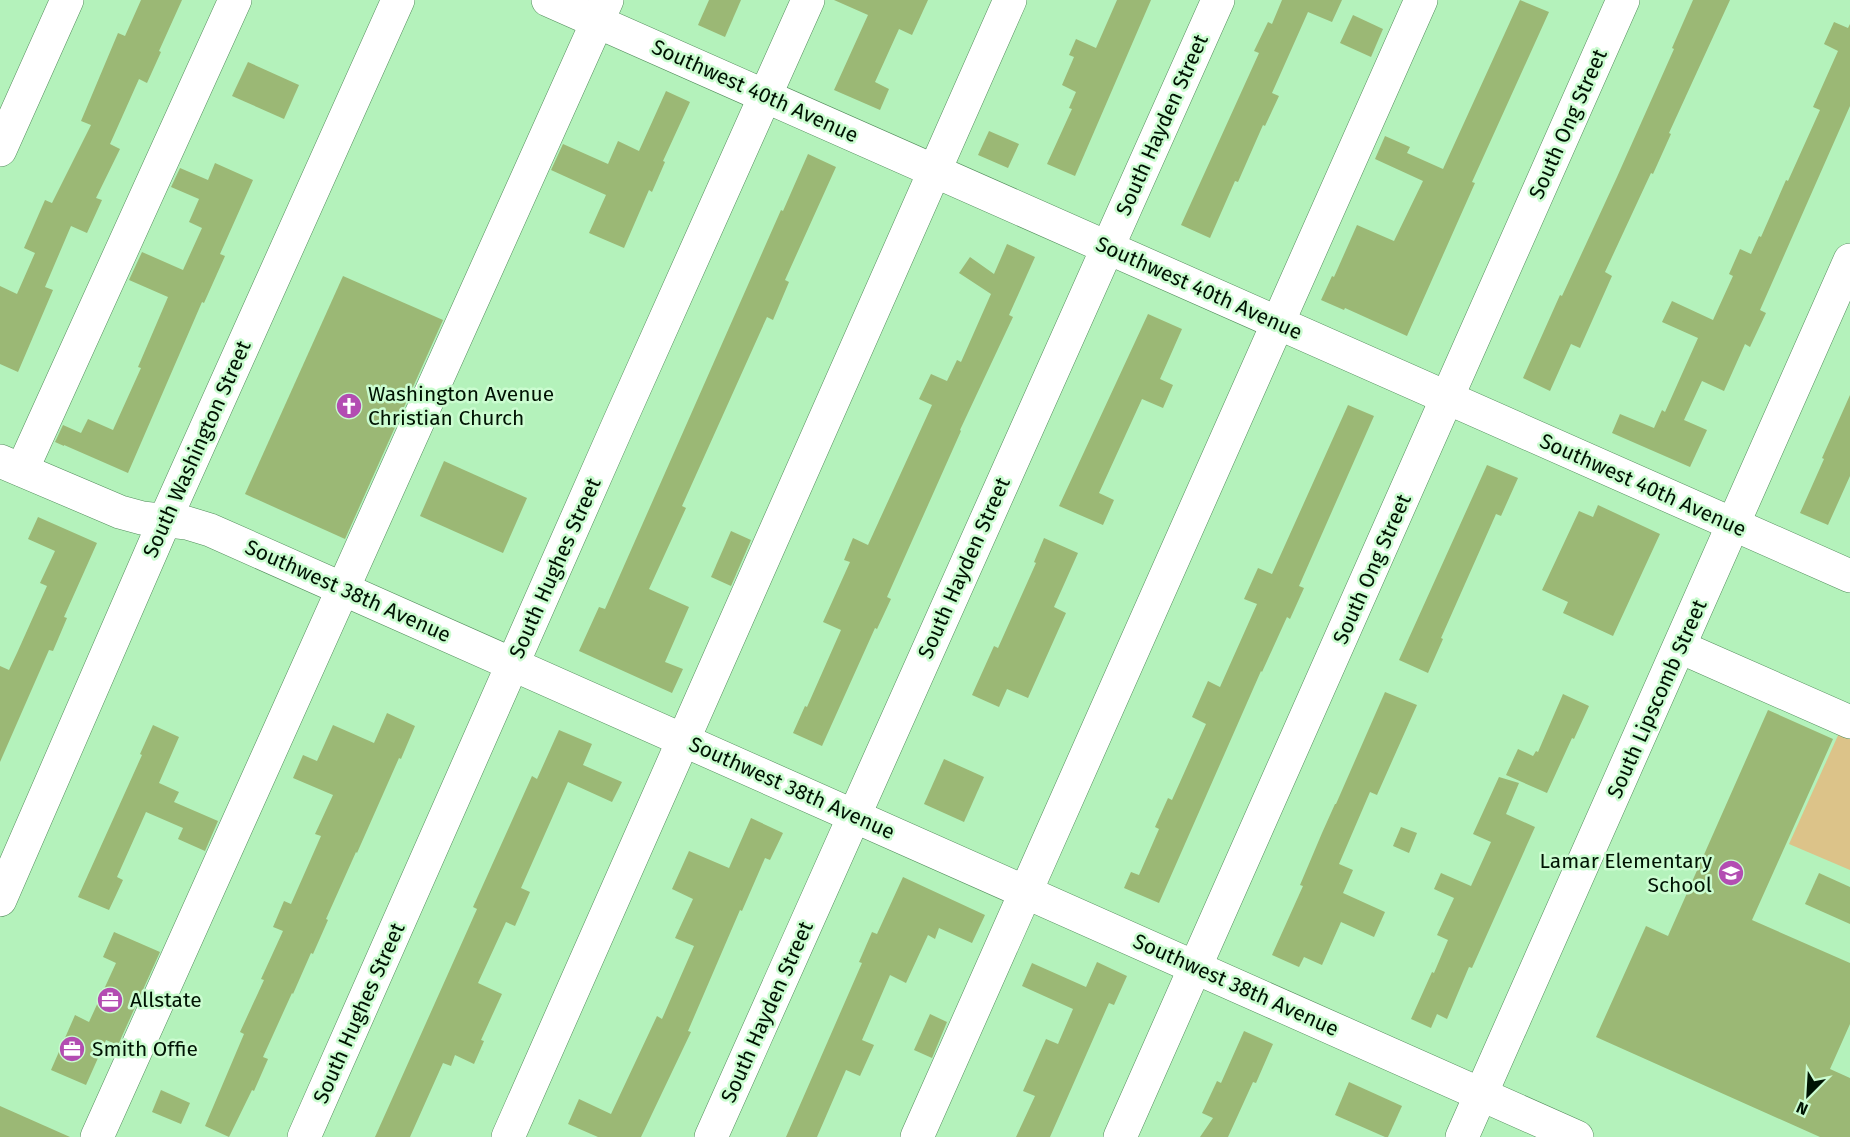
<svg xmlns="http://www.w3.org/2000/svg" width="1850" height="1137" font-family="'Fira Sans',sans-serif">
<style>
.green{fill:#dcc389}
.building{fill:#9bb875}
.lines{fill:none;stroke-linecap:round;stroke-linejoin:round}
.minor-casing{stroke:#538d5c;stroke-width:34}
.major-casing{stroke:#538d5c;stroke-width:34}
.minor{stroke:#fff;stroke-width:33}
.major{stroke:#fff;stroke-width:33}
.labels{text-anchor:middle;stroke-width:5;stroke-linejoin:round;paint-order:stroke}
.street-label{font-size:21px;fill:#001303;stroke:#cbfcd0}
.poi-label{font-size:21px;fill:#001303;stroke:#cbfcd0;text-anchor:start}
</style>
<rect width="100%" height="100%" fill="#b4f2bb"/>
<polygon class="green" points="1840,731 1850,735 1850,870 1789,844"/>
<g class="building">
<polygon points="141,0 182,0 159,51 161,52 147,83 139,79 110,144 120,149 96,198 102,200 87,233 71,226 45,287 53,290 18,372 0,364 0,286 17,294 35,253 24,248 45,200 52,203 91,125 81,121 118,33 125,36"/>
<polygon points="709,0 741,0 725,37 698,25"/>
<polygon points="834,0 928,0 912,35 899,29 875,82 889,89 880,110 834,90 868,15"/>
<polygon points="1117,0 1151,0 1075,176 1047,164 1072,109 1069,108 1076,92 1062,85 1074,57 1069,55 1076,39 1096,48"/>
<polygon points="1282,0 1342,0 1332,22 1308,12 1272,93 1279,96 1265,126 1263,125 1238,182 1235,181 1210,238 1181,225 1259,53 1254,51 1268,22 1272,24"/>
<polygon points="1520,0 1549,12 1472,182 1475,183 1407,336 1345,308 1344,310 1321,300 1332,276 1334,277 1357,225 1394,241 1423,181 1375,159 1385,136 1410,147 1407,153 1443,169"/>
<polygon points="1693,0 1730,0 1669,133 1671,134 1653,174 1651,173 1605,272 1612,276 1580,348 1571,344 1550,391 1523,378 1560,295 1562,296 1617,177 1674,49 1672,48"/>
<polygon points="1353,15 1383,29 1371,57 1340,43"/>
<polygon points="1834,22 1848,28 1850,24 1850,106 1760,310 1766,313 1750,347 1745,344 1724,391 1702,381 1684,420 1707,430 1690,467 1612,433 1620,414 1654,428 1662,410 1665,412 1698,338 1662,322 1672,301 1713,320 1733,276 1729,274 1740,249 1751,254 1759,236 1761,237 1786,180 1788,181 1820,110 1813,107 1838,51 1824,44"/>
<polygon points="248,62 299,85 284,119 232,96"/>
<polygon points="666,91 690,102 663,161 665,162 652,192 649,190 624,248 589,233 606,195 551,170 563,144 608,164 618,141 639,151"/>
<polygon points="989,131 1019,144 1008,168 978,155"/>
<polygon points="808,154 836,167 785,280 789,282 773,320 767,317 682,506 686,508 649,589 689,607 665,662 683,669 672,693 579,651 599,607 605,609 781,210 783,211"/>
<polygon points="215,163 253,180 220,254 225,256 204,303 202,302 128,473 64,445 64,446 55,442 63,425 81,433 88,419 113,430 141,368 138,367 168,297 129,280 142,252 183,270 202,228 189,222 199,199 171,187 180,168 208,180"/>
<polygon points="1007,244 1035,257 1009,315 1013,317 960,430 961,431 887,597 891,599 877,629 875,628 822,746 793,733 805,706 807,707 841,630 823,622 850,562 844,560 853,538 868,545 932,405 919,399 931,374 947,381 957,360 961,362 991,294 959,273 970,257 994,274"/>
<polygon points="343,276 443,320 345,539 245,494"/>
<polygon points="1148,314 1182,329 1160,379 1173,385 1163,408 1142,399 1099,493 1114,500 1103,525 1059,506"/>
<polygon points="1850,395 1850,476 1828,525 1800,513 1824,459 1822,458"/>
<polygon points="1348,405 1374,416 1299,586 1304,588 1290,619 1287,617 1262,672 1261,671 1159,903 1124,888 1131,872 1139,875 1159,829 1155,827 1168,798 1172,800 1206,724 1192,717 1208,681 1220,687 1257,604 1244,599 1258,568 1272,574"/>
<polygon points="444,461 527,498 503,553 420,516"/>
<polygon points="1487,465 1518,478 1501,516 1496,514 1441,638 1443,639 1428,673 1399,660"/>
<polygon points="1598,505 1660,534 1613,636 1563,613 1568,602 1542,590 1579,511 1593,517"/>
<polygon points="38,517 97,543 64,617 67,618 53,651 49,650 0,762 0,666 9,670 17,653 47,586 40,583 55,551 28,539"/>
<polygon points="731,531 751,540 731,586 711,577"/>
<polygon points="1044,538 1078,553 1054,607 1066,613 1028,698 1007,689 999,707 972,695 994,646 998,648 1036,563 1034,562"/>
<polygon points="1385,692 1417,705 1377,795 1370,792 1339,864 1353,870 1343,893 1385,912 1374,937 1341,922 1322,965 1304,957 1299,967 1272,955 1303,886 1300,885 1322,833 1335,804 1336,804"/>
<polygon points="1563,694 1589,706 1574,739 1572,738 1547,793 1506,775 1518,749 1533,756 1536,751 1538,752"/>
<polygon points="1768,710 1833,739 1752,920 1850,963 1850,1024 1830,1069 1850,1078 1850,1137 1820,1137 1596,1037 1646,926 1668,936"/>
<polygon points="387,713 415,726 401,759 399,758 357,853 356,852 326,919 328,920 313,954 311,953 293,994 292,993 263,1057 268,1059 254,1091 252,1090 229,1137 205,1126 244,1034 240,1032 264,980 261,979 283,931 273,927 284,901 291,904 321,836 315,834 333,795 293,778 303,755 317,761 333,725 374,743"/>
<polygon points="153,725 179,737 159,783 179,792 174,802 218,821 205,851 178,839 183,828 146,812 117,877 123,880 109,910 78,897 142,755 140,754"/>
<polygon points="559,730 592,744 583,765 622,782 612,802 568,782 521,888 530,892 515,926 506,922 478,983 502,994 481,1040 484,1041 474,1064 455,1055 451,1066 443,1063 410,1137 375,1137 477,909 473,907 510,825 532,776 537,779"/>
<polygon points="944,759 984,777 964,822 924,804"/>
<polygon points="1499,777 1519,783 1506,814 1535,827 1472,968 1469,967 1447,1019 1437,1014 1431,1028 1411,1019 1432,972 1434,973 1448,940 1437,935 1454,898 1434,889 1441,873 1471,886 1491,842 1473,834"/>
<polygon points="751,818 783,833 770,860 765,858 742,911 740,910 688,1031 691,1032 641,1137 598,1137 568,1124 579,1099 611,1114 657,1016 662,1019 694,946 675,938 693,899 672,889 689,851 729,868"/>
<polygon points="1401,827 1417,833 1409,853 1393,846"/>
<polygon points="1819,873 1850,887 1850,924 1805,904"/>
<polygon points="903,877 985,915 972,943 939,928 935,939 928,935 906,983 890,975 862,1040 874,1045 860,1076 846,1070 817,1137 786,1137 862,963 859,962 872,932 877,934"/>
<polygon points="114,932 160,952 118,1045 106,1040 86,1085 51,1070 75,1015 89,1022 116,963 103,957"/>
<polygon points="1097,962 1127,976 1114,1005 1109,1003 1050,1137 1016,1137 1035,1096 1023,1091 1046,1039 1058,1044 1073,1009 1022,986 1032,963 1086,987"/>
<polygon points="930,1014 947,1022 932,1058 914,1050"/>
<polygon points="1244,1031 1273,1044 1256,1083 1253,1082 1228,1137 1200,1137 1213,1118 1202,1113 1217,1081 1221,1083"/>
<polygon points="1349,1082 1402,1106 1388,1137 1385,1137 1335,1115"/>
<polygon points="161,1090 190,1103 181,1124 152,1112"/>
<polygon points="0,1106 70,1137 0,1137"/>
</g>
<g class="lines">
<g class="minor-casing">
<g id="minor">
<polyline points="548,0 1850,576"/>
<polyline points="0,150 67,0"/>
<polyline points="0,461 120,512 142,518 187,523 210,530 1577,1137"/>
<polyline points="22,470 235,0"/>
<polyline points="1680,647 1850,722"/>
<polyline points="97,1137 607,0"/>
<polyline points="304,1137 618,425 808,0"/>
<polyline points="508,1137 1010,0"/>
<polyline points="711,1137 1218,0"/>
<polyline points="917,1137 1421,0"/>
<polyline points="1120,1137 1623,0"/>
<polyline points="1462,1137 1850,260"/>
</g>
</g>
<g class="major-casing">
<polyline id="major" points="0,900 165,520 398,0"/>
</g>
<use href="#minor" class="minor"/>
<use href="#major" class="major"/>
</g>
<defs>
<g id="church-disc" transform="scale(1.35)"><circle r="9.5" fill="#b34db2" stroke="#cbfcd0"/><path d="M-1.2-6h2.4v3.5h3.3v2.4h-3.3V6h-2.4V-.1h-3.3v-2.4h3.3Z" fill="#fff"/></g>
<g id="school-disc" transform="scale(1.35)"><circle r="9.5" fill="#b34db2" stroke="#cbfcd0"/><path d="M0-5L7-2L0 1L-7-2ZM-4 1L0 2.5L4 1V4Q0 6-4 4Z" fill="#fff"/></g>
<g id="office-disc" transform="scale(1.35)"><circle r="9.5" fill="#b34db2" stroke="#cbfcd0"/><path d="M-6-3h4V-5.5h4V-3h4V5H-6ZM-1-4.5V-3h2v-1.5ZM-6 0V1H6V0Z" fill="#fff"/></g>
</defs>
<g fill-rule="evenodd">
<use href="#church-disc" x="349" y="406"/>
<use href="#school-disc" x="1731" y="873"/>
<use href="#office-disc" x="110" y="1000"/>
<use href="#office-disc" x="72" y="1049"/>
</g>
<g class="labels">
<g class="street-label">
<text transform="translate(755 91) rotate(24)" y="7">Southwest 40th Avenue</text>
<text transform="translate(1568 124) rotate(-66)" y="7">South Ong Street</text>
<text transform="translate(1162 125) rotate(-66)" y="7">South Hayden Street</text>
<text transform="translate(1199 288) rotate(24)" y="7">Southwest 40th Avenue</text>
<text transform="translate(197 449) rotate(-66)" y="7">South Washington Street</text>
<text transform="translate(1643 485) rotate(24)" y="7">Southwest 40th Avenue</text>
<text transform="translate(555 568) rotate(-66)" y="7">South Hughes Street</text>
<text transform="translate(964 568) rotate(-66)" y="7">South Hayden Street</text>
<text transform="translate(1372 569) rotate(-66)" y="7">South Ong Street</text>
<text transform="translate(348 591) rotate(24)" y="7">Southwest 38th Avenue</text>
<text transform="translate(1657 699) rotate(-66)" y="7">South Lipscomb Street</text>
<text transform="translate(792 788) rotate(24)" y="7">Southwest 38th Avenue</text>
<text transform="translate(1236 985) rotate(24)" y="7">Southwest 38th Avenue</text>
<text transform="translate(767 1012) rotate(-66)" y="7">South Hayden Street</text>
<text transform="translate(359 1013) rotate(-66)" y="7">South Hughes Street</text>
</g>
<g class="poi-label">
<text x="368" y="401">Washington Avenue<tspan x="368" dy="24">Christian Church</tspan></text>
<text x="1712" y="868" text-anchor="end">Lamar Elementary<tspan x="1712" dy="24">School</tspan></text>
<text x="130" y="1007">Allstate</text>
<text x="92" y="1056">Smith Offie</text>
</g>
</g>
<g transform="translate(1808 1095) rotate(204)" stroke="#cbfcd0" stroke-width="4.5" paint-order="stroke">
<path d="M0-4.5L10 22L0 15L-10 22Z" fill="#001303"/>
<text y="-9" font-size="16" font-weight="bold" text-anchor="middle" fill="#001303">N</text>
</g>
</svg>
